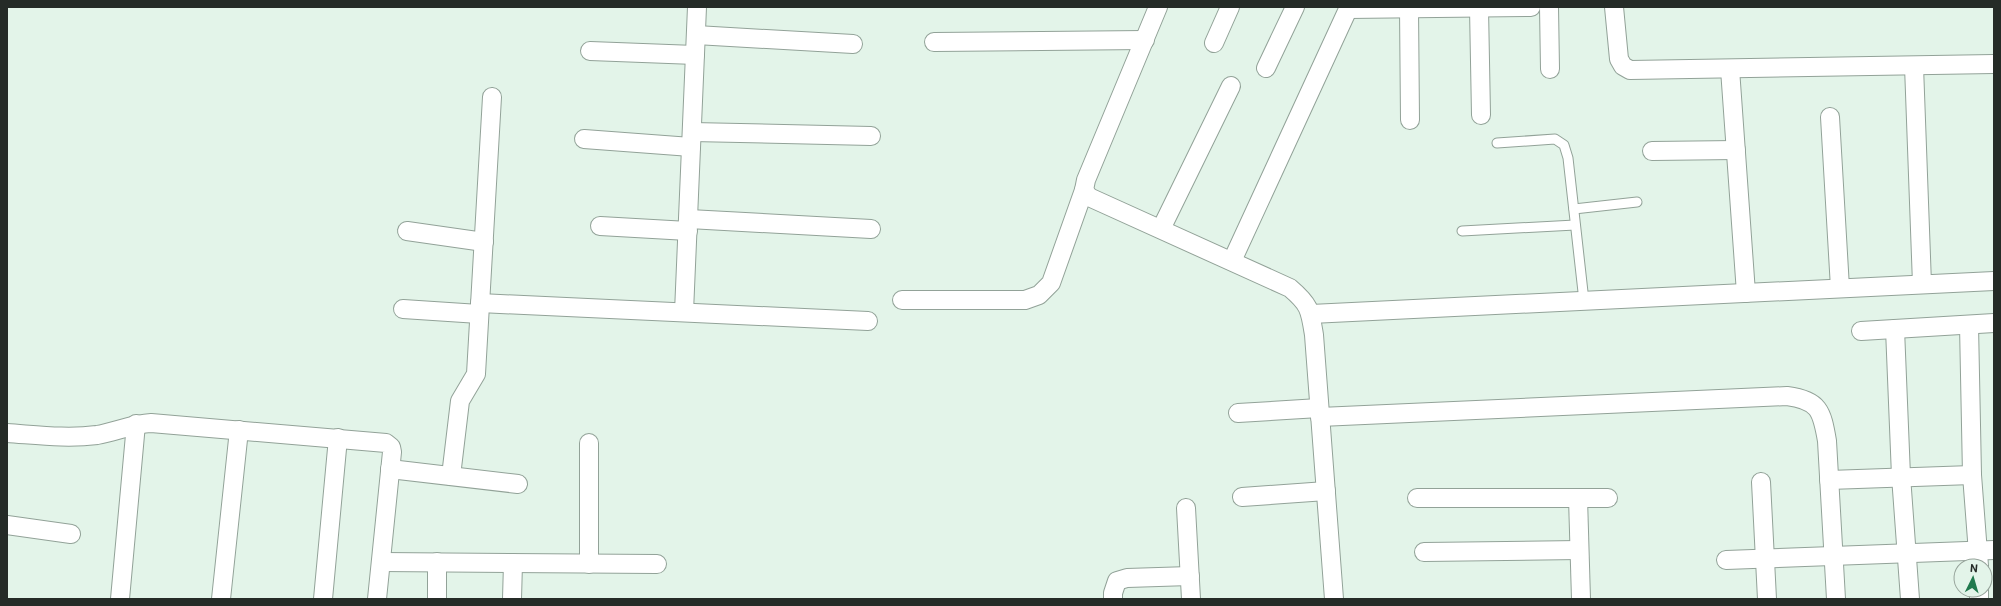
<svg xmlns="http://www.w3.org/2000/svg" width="2001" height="606" font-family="Roboto,sans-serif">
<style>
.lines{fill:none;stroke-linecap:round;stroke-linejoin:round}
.lane-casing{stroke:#92a298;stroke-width:11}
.street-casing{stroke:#92a298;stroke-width:20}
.lane{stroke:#fff;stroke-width:9}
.street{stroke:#fff;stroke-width:18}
</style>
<rect width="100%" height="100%" fill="#e3f4e9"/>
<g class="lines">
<g class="lane-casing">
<g id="lane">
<polyline points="1497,143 1555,139 1564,145 1568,158 1584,301"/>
<polyline points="1574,209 1637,202"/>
<polyline points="1462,231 1575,225"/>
</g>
</g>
<g class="street-casing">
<g id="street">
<path d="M1158,7L1086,180L1084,190L1089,197L1290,288C1310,305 1310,310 1314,335L1334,599"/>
<polyline points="1549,7 1550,69"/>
<polyline points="1614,7 1619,59 1623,66 1630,70 1994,64"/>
<polyline points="1409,8 1410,120"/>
<polyline points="1479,8 1481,115"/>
<polyline points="1348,9 1531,7"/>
<polyline points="696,35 853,44"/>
<polyline points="934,42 1145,40"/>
<polyline points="1214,43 1230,7"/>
<polyline points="590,51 695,55"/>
<polyline points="1914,66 1922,284"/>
<polyline points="1266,68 1295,7"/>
<polyline points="1730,69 1746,293"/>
<polyline points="1830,117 1840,288"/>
<polyline points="692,132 871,136"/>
<polyline points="584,139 691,147"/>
<polyline points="1652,151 1736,150"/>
<polyline points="689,219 871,229"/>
<polyline points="600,226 688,231"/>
<polyline points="1161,229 1231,86"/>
<polyline points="407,231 484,242"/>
<polyline points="1232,261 1349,7"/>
<polyline points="902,300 1025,300 1039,295 1051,283 1084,190"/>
<polyline points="480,303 868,321"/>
<polyline points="403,309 479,314"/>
<polyline points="684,312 697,7"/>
<polyline points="1311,314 1994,281"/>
<polyline points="1969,325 1972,475 1979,566"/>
<polyline points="1895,329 1901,476 1910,599"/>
<polyline points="1861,331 1994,323"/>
<polyline points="1238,413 1319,408"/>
<path d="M1320,417L1787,396C1819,400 1822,411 1827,441L1836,599"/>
<path d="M7,433C37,435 67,439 97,435C115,432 132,424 151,423L386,443L391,447L392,452L377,599"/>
<polyline points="390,469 518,484"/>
<polyline points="451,476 460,401 476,374 492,97"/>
<polyline points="1829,480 1972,475"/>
<polyline points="1761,482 1767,599"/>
<polyline points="1242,497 1326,491"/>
<polyline points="1417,498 1608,498"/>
<polyline points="1578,498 1581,599"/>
<polyline points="1186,508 1191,599"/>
<polyline points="7,525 71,534"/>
<polyline points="1424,552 1579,550"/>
<polyline points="1726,560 1994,550"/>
<polyline points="381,562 657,564"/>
<polyline points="589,564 589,443"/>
<polyline points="120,599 136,424"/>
<polyline points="221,599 239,430"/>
<polyline points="323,599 338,438"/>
<polyline points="437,599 437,562"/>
<polyline points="512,599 513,563"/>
<polyline points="1113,599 1113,593 1117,581 1127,578 1190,576"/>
<polyline points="1979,599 1979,590"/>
</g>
</g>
<use href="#lane" class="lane"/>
<use href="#street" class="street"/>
</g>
<rect width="2001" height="606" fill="none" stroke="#252b27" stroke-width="16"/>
<g transform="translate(1973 578) rotate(5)"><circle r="19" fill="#e3f4e9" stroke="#97a49b"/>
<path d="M0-3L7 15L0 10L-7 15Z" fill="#20794d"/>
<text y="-6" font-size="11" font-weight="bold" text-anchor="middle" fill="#252b27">N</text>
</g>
</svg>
